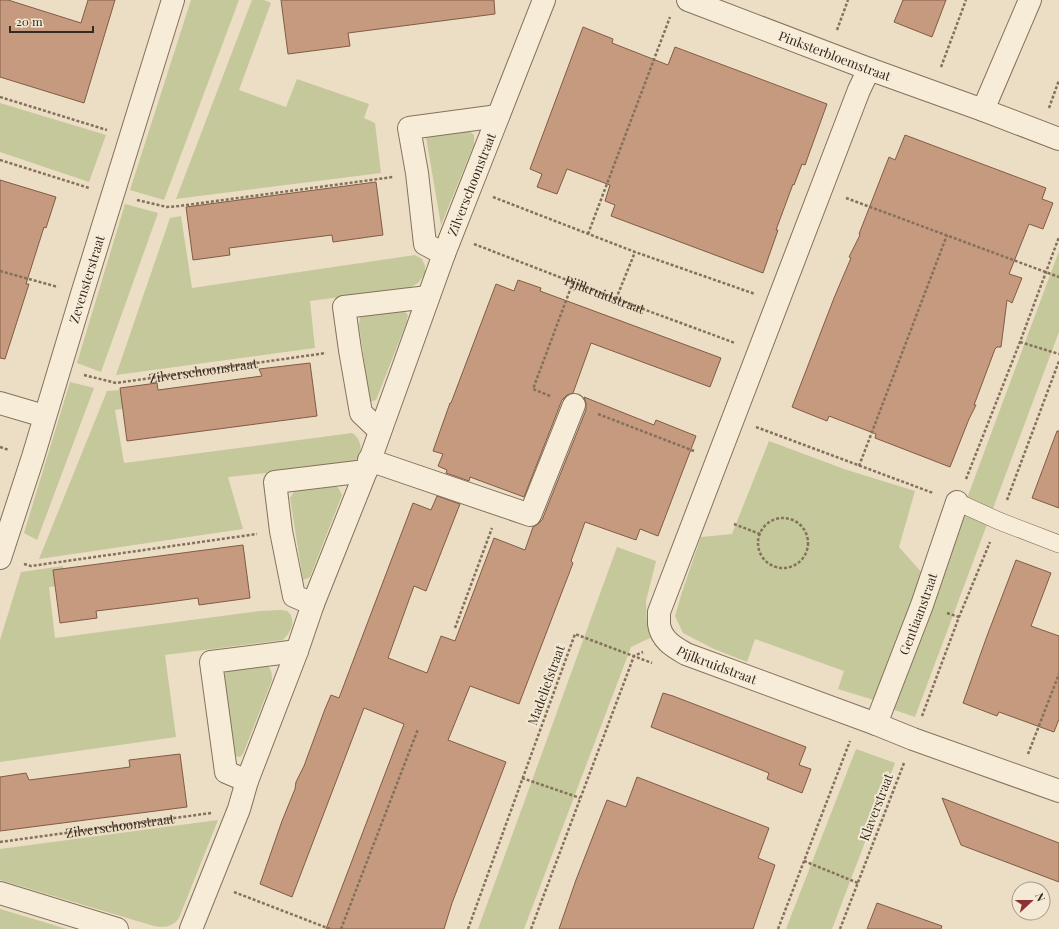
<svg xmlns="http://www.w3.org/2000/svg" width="1059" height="929" font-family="'Playfair Display',serif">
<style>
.green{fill:#c4c89a}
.building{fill:#c69a7e;stroke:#825b44}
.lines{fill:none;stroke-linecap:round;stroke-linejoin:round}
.lane-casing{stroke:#84715c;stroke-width:18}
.street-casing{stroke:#84715c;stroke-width:24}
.path{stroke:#84715c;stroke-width:2.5;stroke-dasharray:3 2;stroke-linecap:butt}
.lane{stroke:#f6ecd8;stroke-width:17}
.street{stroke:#f6ecd8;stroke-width:22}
.labels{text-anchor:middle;stroke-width:4;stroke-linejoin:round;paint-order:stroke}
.street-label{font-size:13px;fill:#36291f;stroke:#f3e9d4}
</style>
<rect width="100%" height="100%" fill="#ebdec5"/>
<g class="green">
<polygon points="191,0 239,0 164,200 130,190"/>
<polygon points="252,0 264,0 271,3 239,90 286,107 297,79 369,104 364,118 375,123 381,173 176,199"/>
<polygon points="0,103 106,135 89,182 0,152"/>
<polygon points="469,131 474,135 474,144 441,225 426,137"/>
<polygon points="125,204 158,213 101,372 77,363"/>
<polygon points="181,216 192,288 415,255 422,259 425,266 425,274 418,283 409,288 310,301 315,348 116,375 170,218"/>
<polygon points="1059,251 1059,332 915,717 889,708"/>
<polygon points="402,309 408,315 406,324 376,400 370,402 359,325 360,317 366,310"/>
<polygon points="70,382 94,388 37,540 24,533"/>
<path d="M134,389L138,406L115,410L124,463L352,433C361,438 364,452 356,460C354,461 352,462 350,464L228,477L243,529L39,559L107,391Z"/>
<polygon points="769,441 844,469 915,491 899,547 922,573 877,701 838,689 844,671 755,639 747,662 714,649 683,633 675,616 682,592 701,537 732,534"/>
<polygon points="335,485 339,489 342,495 310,577 303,580 290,498 296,488"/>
<polygon points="617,547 656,561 646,601 647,625 652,637 631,647 524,929 478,929"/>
<path d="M63,566L66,585L49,587L55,638L259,611L281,610L287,611C289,613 291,614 291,616C295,625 289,634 283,640L165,655L176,737L0,762V640L21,572Z"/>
<path d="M266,664C271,669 272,672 272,680L243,754L240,757L235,756L224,677L226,669Z"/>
<polygon points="856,749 895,763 832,929 786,929"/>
<path d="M218,820L179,918C172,927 165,928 154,926L0,880V849Z"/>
<polygon points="0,909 67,929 0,929"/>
</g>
<g class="building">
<polygon points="0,0 8,0 81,23 88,0 115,0 84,103 0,77"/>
<polygon points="281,0 494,0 495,14 348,33 350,46 288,54"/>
<polygon points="903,0 946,0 932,37 894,22"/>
<polygon points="583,27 613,39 612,43 668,65 675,47 827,104 805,165 802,164 794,185 793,184 776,230 778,230 763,273 611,216 615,205 605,201 610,185 567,169 557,194 537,187 542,174 530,169"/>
<polygon points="905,135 1046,188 1042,199 1053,203 1043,229 1029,224 1009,274 1022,278 1012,303 1007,300 1001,347 997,347 995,349 974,405 976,405 969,419 950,467 875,438 876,434 829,416 827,421 792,407 834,298 851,258 849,257 860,235 859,234 889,157 895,160"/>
<polygon points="0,180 56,197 46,228 44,227 26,284 29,284 5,359 0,358"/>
<polygon points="376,182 383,235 333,242 332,235 229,248 230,255 193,260 186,207"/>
<polygon points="518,280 541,288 540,291 721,358 710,387 591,343 573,393 567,395 562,400 524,497 470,477 469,481 446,473 447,470 438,466 443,454 433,451 450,403 451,403 496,284 514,291"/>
<polygon points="310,363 317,416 127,441 120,388 157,383 158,390 262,376 259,369"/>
<polygon points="584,397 654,425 656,420 696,436 658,536 640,529 636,540 585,522 571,561 573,563 570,571 519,704 470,686 448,740 506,762 490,804 452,903 444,929 326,929 404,724 364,708 292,897 260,884 282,821 295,789 296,782 304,766 325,709 331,695 339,698 413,503 431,510 437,496 460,504 426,591 414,586 388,658 427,673 441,636 455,641 494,538 525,550 533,527 538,524 542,520 586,410 586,403"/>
<polygon points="1057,431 1059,431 1059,508 1032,498"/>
<polygon points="243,545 250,598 199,605 198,598 154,604 96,611 97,618 60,623 53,570"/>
<polygon points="1016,560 1051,573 1031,626 1059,636 1059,719 1054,732 999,712 997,716 963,703 987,636"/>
<polygon points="663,693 673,696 806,747 799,765 811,769 802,793 767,779 769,773 749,765 651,727"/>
<polygon points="180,754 187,807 0,831 0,777 26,773 29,780 130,767 129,760"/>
<polygon points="637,777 769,828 758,858 775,865 753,929 559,929 576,880 607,800 626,807"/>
<polygon points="942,798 1059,843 1059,882 961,845"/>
<polygon points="877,903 942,926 941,929 867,929"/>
</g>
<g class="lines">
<g class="lane-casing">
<polyline id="lane" points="957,502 999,521 1059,544"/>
</g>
<g class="street-casing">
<g id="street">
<path id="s4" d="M688,0L869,69L983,110L1059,139"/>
<path id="s5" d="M869,69L859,90L659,612C659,616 659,620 659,624C661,640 674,647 686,654L876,724L913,739L1059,791"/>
<polyline points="983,110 1030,0"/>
<polyline points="444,254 425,244 417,173 409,128 498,116"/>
<polyline points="0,403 44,416"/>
<polyline points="380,431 361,413 350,350 344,307 428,297"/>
<polyline points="369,460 530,515 574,405"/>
<path id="s6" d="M0,558L33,457L82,294L173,0"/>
<polyline points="313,604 294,596 281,531 275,482 366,471"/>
<path id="s7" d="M876,724L922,605L957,502"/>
<polyline points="247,781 226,772 211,662 297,651"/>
<polyline points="0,893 117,929"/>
<path id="s8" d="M191,929L239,809L247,781L297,651L313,604L366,471L444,254L544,0"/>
</g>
</g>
<g class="path">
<polyline points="837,30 848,0"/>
<polyline points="941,67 966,0"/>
<polyline points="0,97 107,130"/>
<polyline points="1049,108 1059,80"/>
<polyline points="0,160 89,188"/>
<polyline points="493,197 635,252 755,294"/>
<polyline points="846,198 1059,277"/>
<polyline points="137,200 167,207 179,206 393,177"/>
<polyline points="588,234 670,17"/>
<path id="s1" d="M474,244L616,299L735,343"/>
<polyline points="0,271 58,287"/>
<polyline points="616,299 635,252"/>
<polyline points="1020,342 1059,354"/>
<path id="s2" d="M84,375L116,383L326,353"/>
<polyline points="550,396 533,389 573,282"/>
<polyline points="598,414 694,451"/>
<polyline points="756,427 933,493"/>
<polyline points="0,447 9,450"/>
<polyline points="859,466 947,235"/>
<polyline points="966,479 1020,342 1059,237"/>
<polyline points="1007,500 1059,361"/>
<circle cx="783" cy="543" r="25"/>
<polyline points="734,524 760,534"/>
<polyline points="24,564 31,566 257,534"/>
<polyline points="947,613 959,617"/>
<polyline points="455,628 492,528"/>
<polyline points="922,716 959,617 990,542"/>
<polyline points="1028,754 1059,674"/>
<polyline points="522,778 580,798"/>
<path id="s3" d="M0,842L211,813"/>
<polyline points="804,861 858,883"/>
<polyline points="234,892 330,929"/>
<polyline points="341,929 418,729"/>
<polyline points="468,929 575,634 652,663"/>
<polyline points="531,929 634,656 643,652"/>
<polyline points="778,929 850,741"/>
<polyline points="840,929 904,763"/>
</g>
<use href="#lane" class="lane"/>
<use href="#street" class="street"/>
</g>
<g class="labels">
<g class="street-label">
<text dy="5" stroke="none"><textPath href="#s4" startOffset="157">Pinksterbloemstraat</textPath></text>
<text dy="5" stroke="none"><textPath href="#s8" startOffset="796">Zilverschoonstraat</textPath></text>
<text dy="5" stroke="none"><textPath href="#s6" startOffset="292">Zevensterstraat</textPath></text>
<text dy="5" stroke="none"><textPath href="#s1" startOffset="140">Pijlkruidstraat</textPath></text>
<text dy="5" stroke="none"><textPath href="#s2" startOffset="121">Zilverschoonstraat</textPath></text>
<text dy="5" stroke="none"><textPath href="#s7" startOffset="118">Gentiaanstraat</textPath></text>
<text dy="5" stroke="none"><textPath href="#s5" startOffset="669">Pijlkruidstraat</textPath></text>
<text transform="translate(546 685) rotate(-70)" y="5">Madeliefstraat</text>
<text transform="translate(876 807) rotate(-69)" y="5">Klaverstraat</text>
<text dy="5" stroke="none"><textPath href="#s3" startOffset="121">Zilverschoonstraat</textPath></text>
</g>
</g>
<g transform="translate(1031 901) rotate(68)"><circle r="19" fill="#f3e9d4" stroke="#a79c8c"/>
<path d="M0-3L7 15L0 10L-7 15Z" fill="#8f3134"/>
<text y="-6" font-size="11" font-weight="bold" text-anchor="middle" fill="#36291f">N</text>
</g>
<path d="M10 26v6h83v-6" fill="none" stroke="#36291f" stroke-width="2"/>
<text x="16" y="26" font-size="12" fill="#36291f" stroke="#f3e9d4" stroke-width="3" paint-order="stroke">20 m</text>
</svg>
